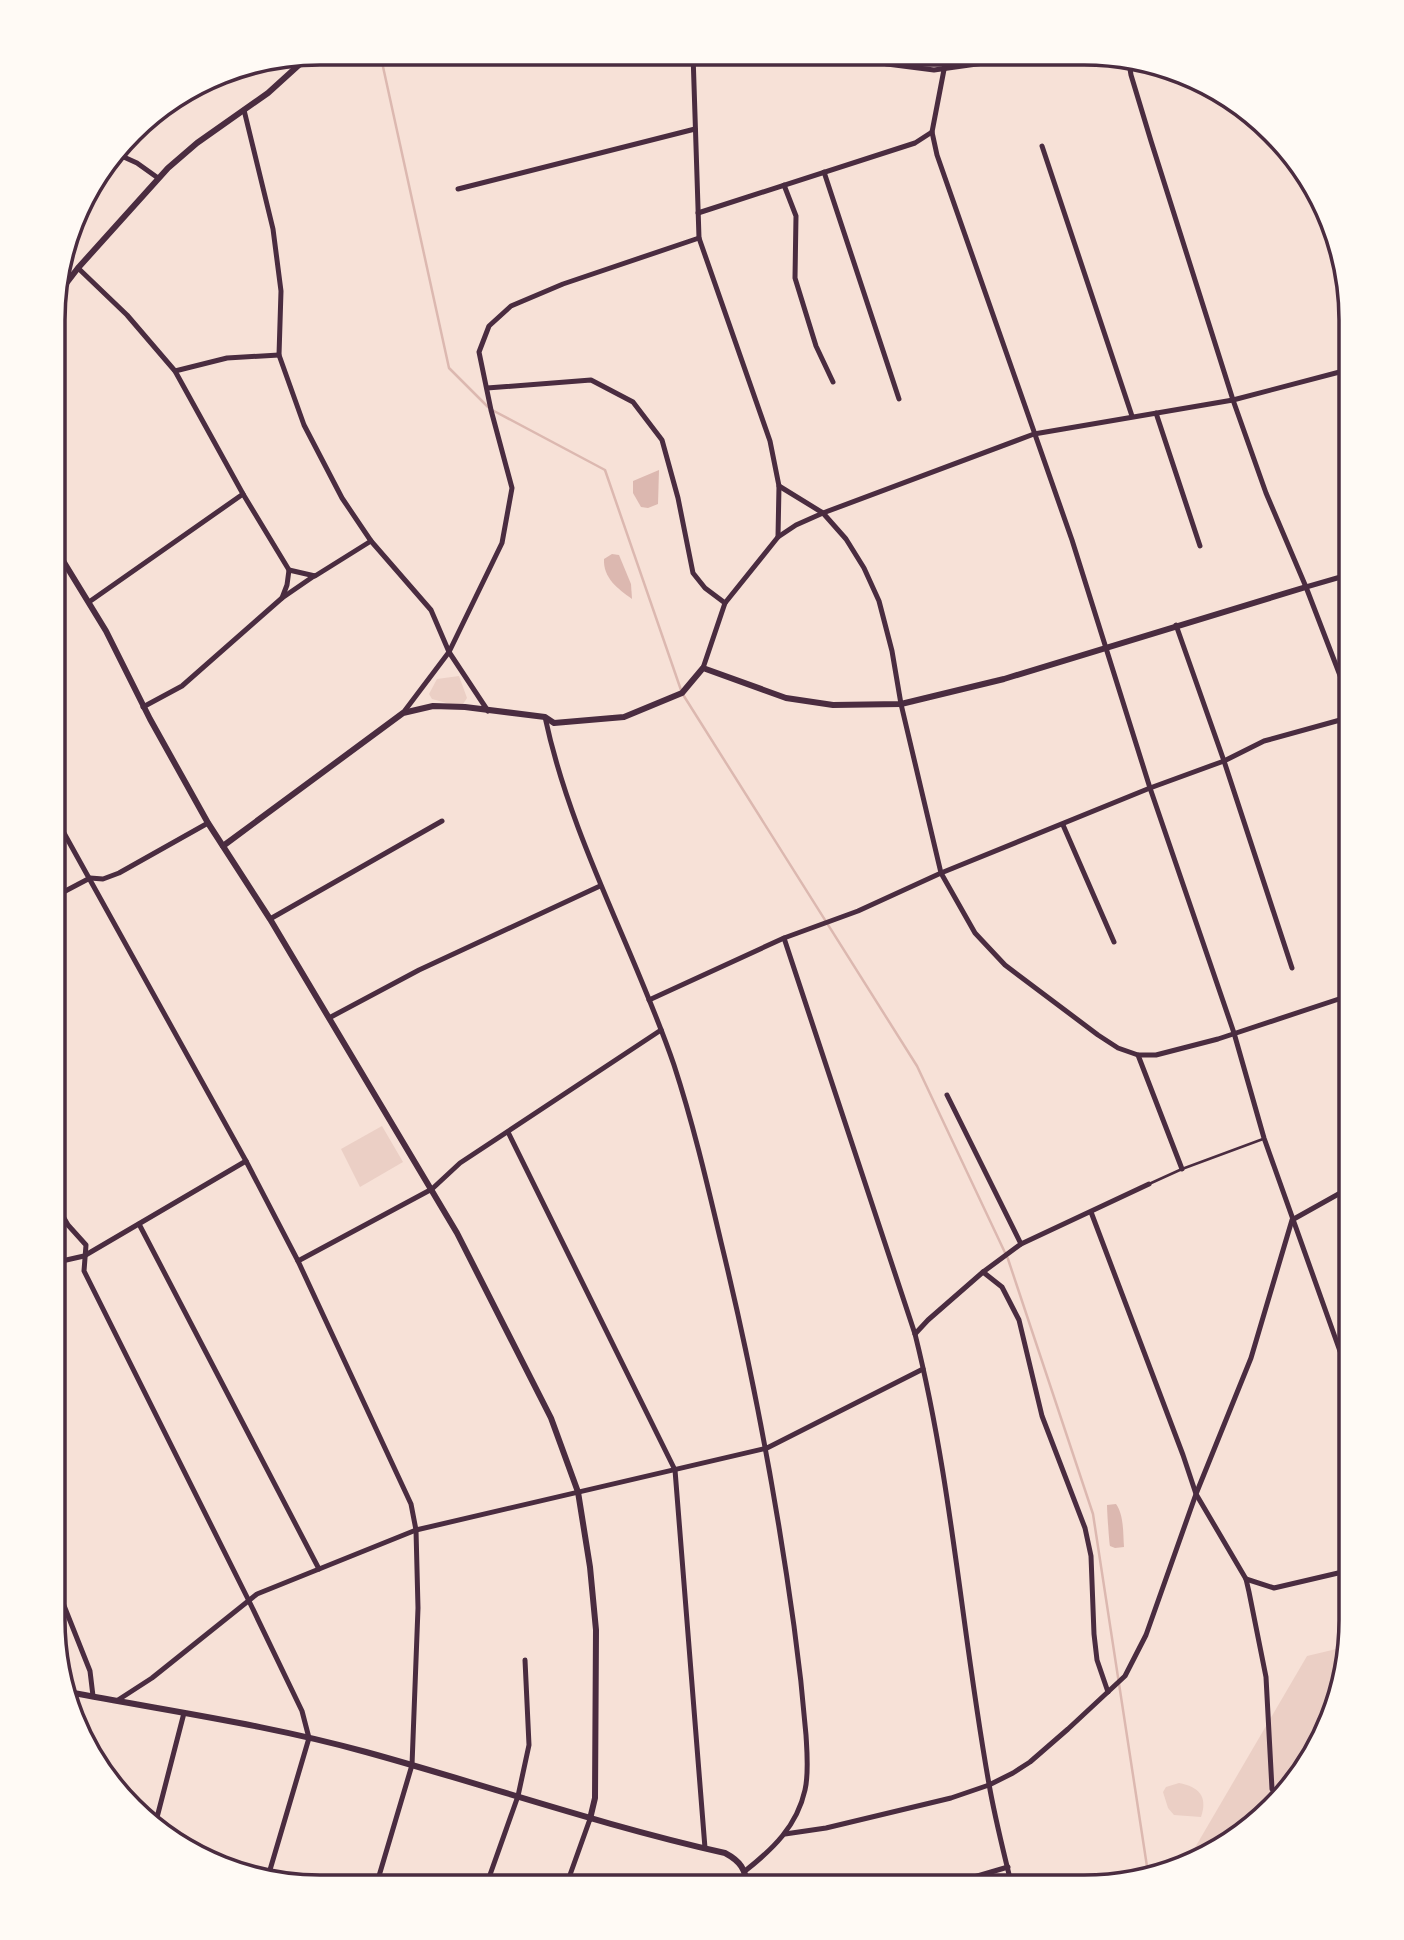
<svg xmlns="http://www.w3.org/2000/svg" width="1404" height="1940" font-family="'Exo 2',sans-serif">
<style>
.green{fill:#ebcfc5}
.water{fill:#dcb8b0}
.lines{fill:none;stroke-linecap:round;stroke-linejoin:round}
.stream{stroke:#dcb8b0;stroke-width:2.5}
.service{stroke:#4a2c40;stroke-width:2.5}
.minor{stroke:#4a2c40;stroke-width:5}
.tertiary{stroke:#4a2c40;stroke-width:6}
.rim{fill:none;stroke:#4a2c40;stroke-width:3.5}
</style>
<rect width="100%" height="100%" fill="#f7e1d7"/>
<g class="green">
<polygon points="459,676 467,698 463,704 454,705 432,699 429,694 437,679"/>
<polygon points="382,1126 403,1162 360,1187 341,1149"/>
<polygon points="1349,1646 1337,1707 1306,1769 1260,1821 1202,1860 1188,1863 1193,1851 1307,1656"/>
<path d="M1179,1783C1199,1787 1208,1796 1201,1817L1174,1815L1168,1808L1163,1792L1166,1787Z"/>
</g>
<g class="water">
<polygon points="659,470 658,504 648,508 641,507 633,493 633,481"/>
<path d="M612,554L619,555L631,584L632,599C618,589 603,578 604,559Z"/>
<path d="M1116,1504C1124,1515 1123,1533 1124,1547L1115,1548L1110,1546C1109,1541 1107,1510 1107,1505Z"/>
</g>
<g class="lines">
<g class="stream">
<polyline points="380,53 449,368 488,407"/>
<polyline points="494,411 605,470 682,693 917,1066 1008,1259 1093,1514 1148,1873"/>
</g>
<polyline class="service" points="1149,1184 1182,1169 1263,1139"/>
<g class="minor">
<polyline points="693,54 699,238 770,441 779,486 778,537 725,603 703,668"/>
<polyline points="853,54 887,64 934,70 1040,55"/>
<polyline points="947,54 932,132 937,155 1072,540 1150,788 1234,1033 1264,1138 1351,1382"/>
<polyline points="1128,57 1131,75 1151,141 1233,400 1266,493 1306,587 1351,704"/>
<polyline points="244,110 273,229 281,291 279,355 304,425 342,498 371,541 431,610 449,652 488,711"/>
<polyline points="1042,146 1132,416"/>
<polyline points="115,153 137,163 158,178"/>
<polyline points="824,172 899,399"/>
<polyline points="784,185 796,216 795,278 816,346 833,382"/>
<polyline points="458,189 695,129"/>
<polyline points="1322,199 1327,214"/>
<polyline points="698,213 915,143 932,132"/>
<polyline points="78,268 127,315 175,371 243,494 289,570 287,585 282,598 182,686 143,707"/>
<polyline points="175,371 227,358 279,355"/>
<polyline points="487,388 591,380 633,402 662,440 678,498 693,573 705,588 725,603"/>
<polyline points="1156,413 1200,546"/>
<polyline points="779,486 823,513 846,539 864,568 879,601 892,651 901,704 941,873 975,933 1005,965 1098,1035 1118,1048 1138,1055 1156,1055 1218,1039 1351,995"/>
<polyline points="778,537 796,525 823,513 1034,434 1233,400 1351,369"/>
<polyline points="289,570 315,576 371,541"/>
<polyline points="1306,587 1351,574"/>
<polyline points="282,598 314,576"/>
<polyline points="89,602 243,494"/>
<polyline points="1176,625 1224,761 1292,968"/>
<polyline points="403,713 449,652 502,543 512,488 491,410 479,352 489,326 511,306 563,284 699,238"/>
<path d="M545,717C571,839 634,948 674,1065C693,1123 707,1183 721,1242C752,1369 776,1496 794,1626C799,1662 803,1698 806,1735C807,1752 809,1773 805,1790C797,1826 773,1849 745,1871"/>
<polyline points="54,815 246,1161 298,1261 411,1504 416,1530 418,1608 412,1765 376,1886"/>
<polyline points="1063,825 1114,942"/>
<polyline points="54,897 90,878 103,879 119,873 208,823"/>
<polyline points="270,919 442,821"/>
<path d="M784,938L915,1334C952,1482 962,1634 989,1784C995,1819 1004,1853 1012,1887"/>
<polyline points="649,1000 784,938 858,911 941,873 1150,788 1224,761 1264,741 1351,717"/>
<polyline points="329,1018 419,970 600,886"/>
<polyline points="1138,1055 1182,1169"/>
<polyline points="947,1095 1021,1244"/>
<polyline points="508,1132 675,1470 705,1848"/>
<polyline points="53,1199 68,1225 86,1245 84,1271 249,1601 302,1711 309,1738 267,1880"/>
<polyline points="1091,1212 1183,1455 1196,1494 1246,1579 1249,1592 1266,1677 1272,1789 1282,1797"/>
<polyline points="139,1224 319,1569"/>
<polyline points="298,1261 432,1189 460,1163 661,1030"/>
<polyline points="53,1263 84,1256 246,1161"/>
<polyline points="983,1272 1002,1287 1019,1320 1042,1416 1085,1528 1091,1556 1094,1634 1097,1660 1108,1692"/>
<polyline points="915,1334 928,1320 983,1272 1021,1244 1149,1184"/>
<polyline points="53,1578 90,1671 93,1696"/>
<polyline points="1246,1579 1274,1588 1351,1570"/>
<polyline points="118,1700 152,1678 257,1594 416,1530 767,1448 923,1369"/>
<polyline points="154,1829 184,1713"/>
<polyline points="785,1834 826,1828 951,1798 989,1785 1013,1773 1030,1762 1068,1729 1125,1676 1146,1635 1196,1494 1251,1358 1292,1220 1351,1187"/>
<polyline points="486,1886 518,1796 529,1745 525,1660"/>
<polyline points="566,1886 590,1819"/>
<polyline points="940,1887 1008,1867"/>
</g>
<g class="tertiary">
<polyline points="55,298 78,268 168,168 197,143 268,93 311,54"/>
<polyline points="54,546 106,631 150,719 208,823 270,919 457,1233 551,1418 578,1492 590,1567 596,1630 595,1798 590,1819"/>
<polyline points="223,846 403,713 433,706 465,707 545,717 554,723 624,717 682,693 703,668 786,698 833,705 901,704 1004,679 1306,587"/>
<path d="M69,1692C168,1711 269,1725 366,1752C486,1785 604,1826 725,1853C740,1861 746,1869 747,1887"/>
</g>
</g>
<path d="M0 0H1404V1940H0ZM320 65H1084A255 255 0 0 1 1339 320V1620A255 255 0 0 1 1084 1875H320A255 255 0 0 1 65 1620V320A255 255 0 0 1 320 65Z" fill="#fffaf5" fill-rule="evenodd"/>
<path class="rim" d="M320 65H1084A255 255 0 0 1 1339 320V1620A255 255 0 0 1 1084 1875H320A255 255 0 0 1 65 1620V320A255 255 0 0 1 320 65Z"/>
</svg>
